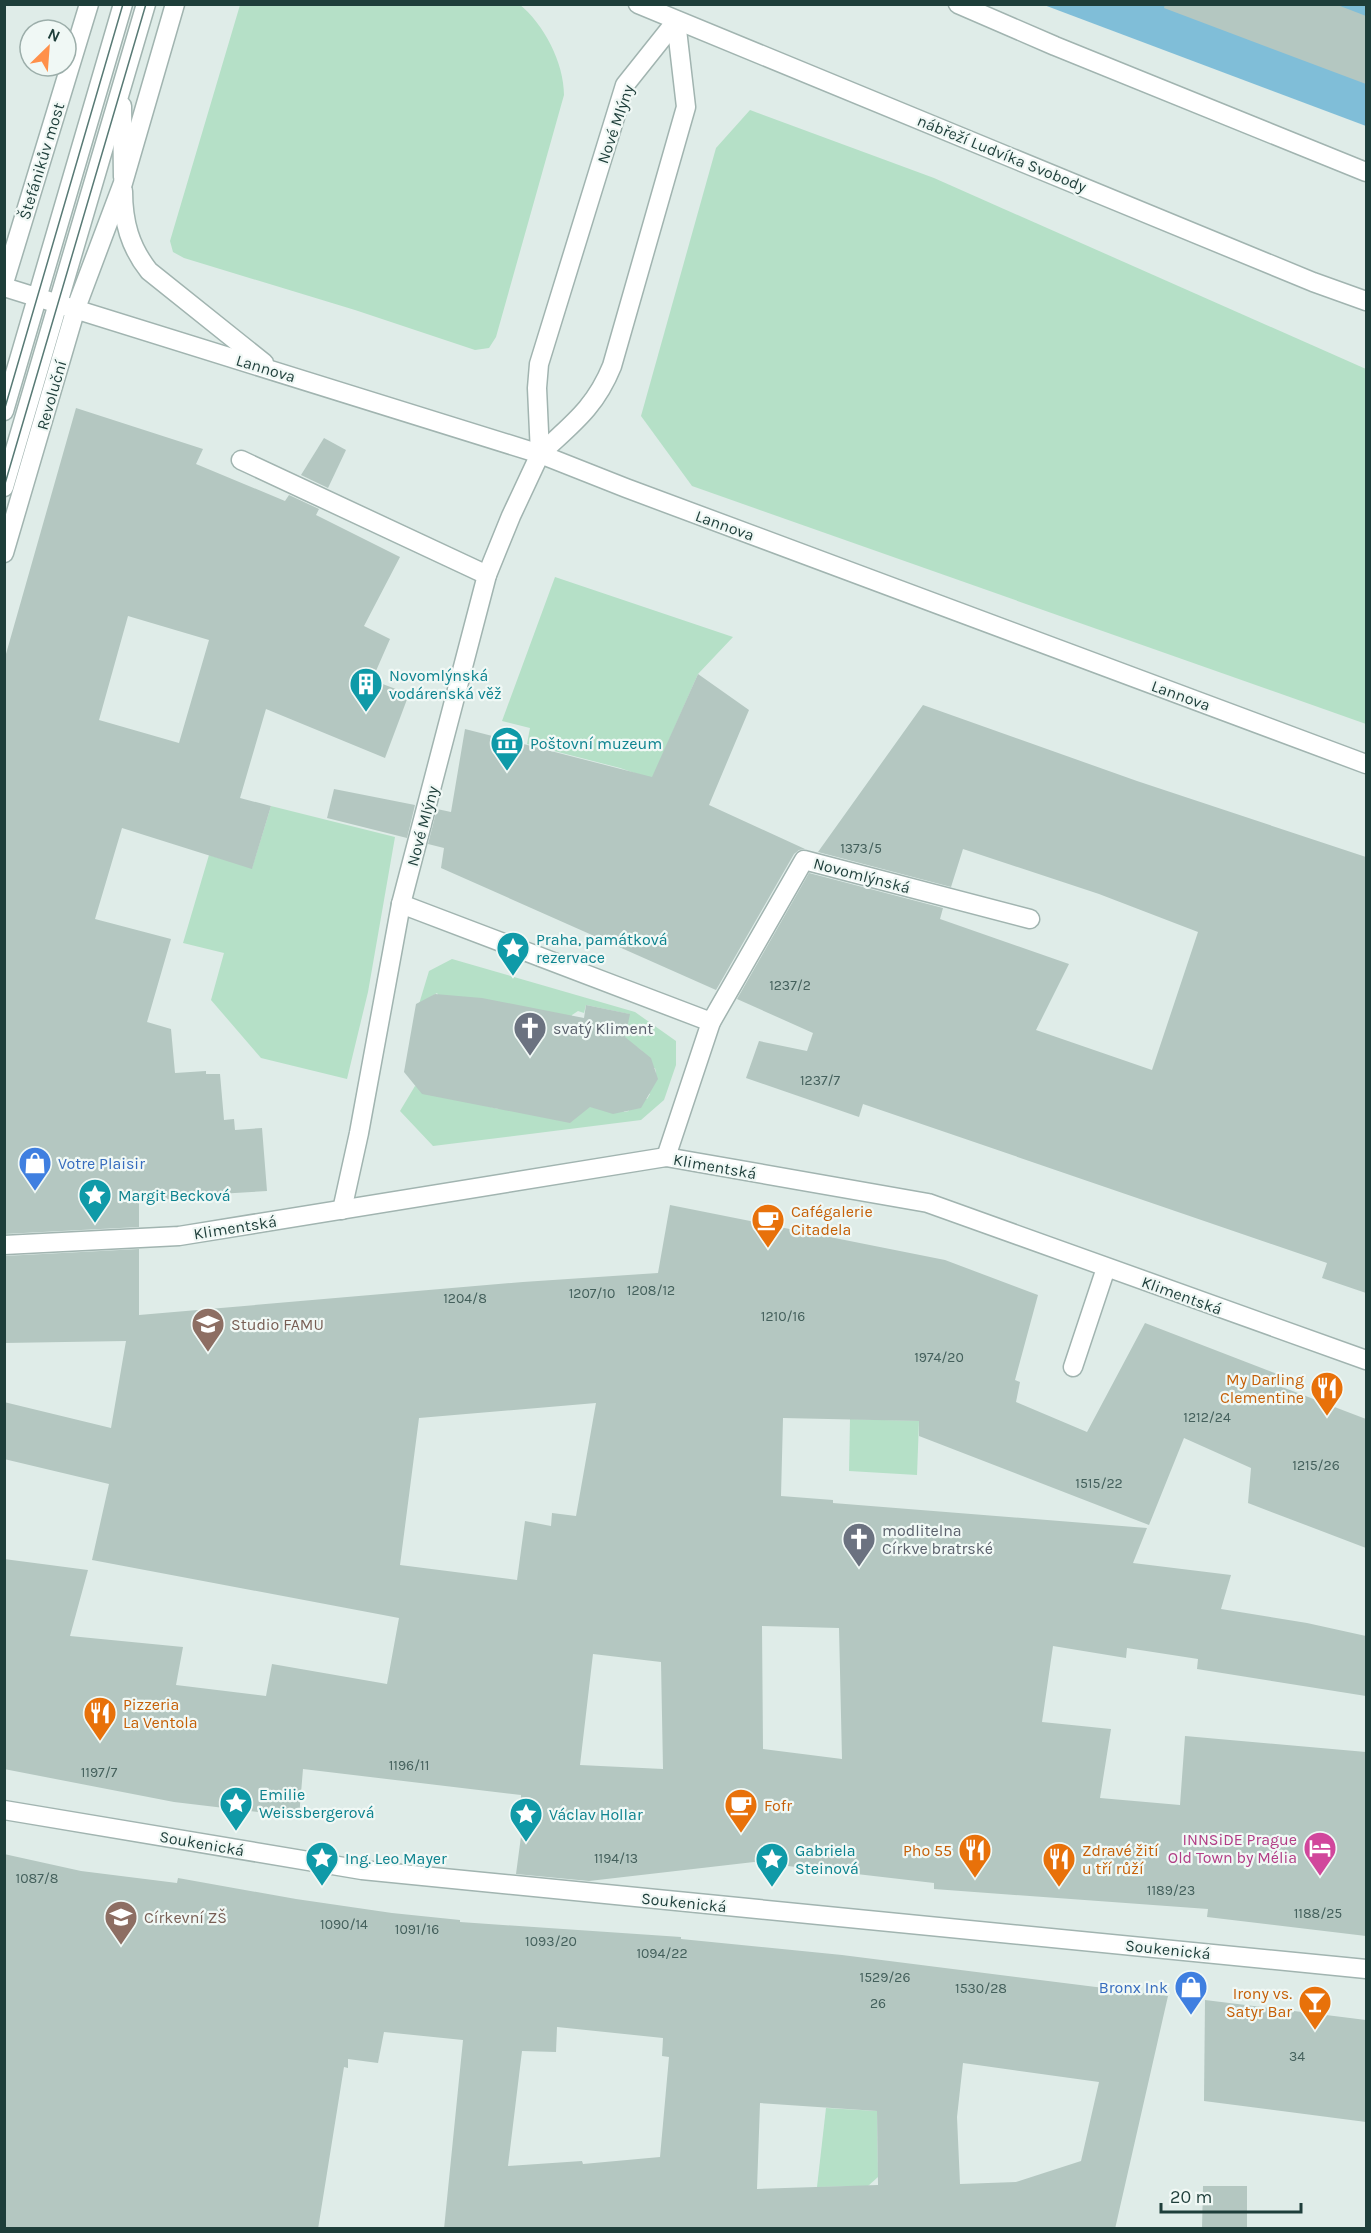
<svg xmlns="http://www.w3.org/2000/svg" width="1371" height="2233" font-family="Karla,sans-serif">
<style>
.green{fill:#b5e0c7}
.water{fill:#80bed8}
.building{fill:#b4c7c1;fill-rule:evenodd}
.lines{fill:none;stroke-linecap:round;stroke-linejoin:round}
.service-casing{stroke:#a1b4b0;stroke-width:21}
.pedestrian-casing{stroke:#a1b4b0;stroke-width:21}
.minor-casing{stroke:#a1b4b0;stroke-width:21}
.tertiary-casing{stroke:#a1b4b0;stroke-width:21}
.service{stroke:#fff;stroke-width:18}
.pedestrian{stroke:#fff;stroke-width:18}
.minor{stroke:#fff;stroke-width:18}
.tertiary{stroke:#fff;stroke-width:18}
.tram{stroke:#587a75;stroke-width:1.5}
.labels{text-anchor:middle;stroke-width:4.5;stroke-linejoin:round;paint-order:stroke}
.number-label{font-size:14px;fill:#44605c}
.street-label{font-size:16px;fill:#1e3e3a;stroke:#f0f8f5}
.culture-label{font-size:16px;fill:#0d838f;stroke:#f0f8f5;text-anchor:start}
.worship-label{font-size:16px;fill:#5b616d;stroke:#f0f8f5;text-anchor:start}
.shop-label{font-size:16px;fill:#366cbe;stroke:#f0f8f5;text-anchor:start}
.food-label{font-size:16px;fill:#c56008;stroke:#f0f8f5;text-anchor:start}
.education-label{font-size:16px;fill:#785e54;stroke:#f0f8f5;text-anchor:start}
.hotel-label{font-size:16px;fill:#b23c85;stroke:#f0f8f5;text-anchor:end}
</style>
<rect width="100%" height="100%" fill="#dfece8"/>
<g class="green">
<path d="M240,5L519,4C544,24 564,63 564,95L496,337L489,348L475,350L355,310L184,258L173,252L170,241Z"/>
<polygon points="750,110 934,178 1366,369 1366,724 692,486 641,416 716,148"/>
<polygon points="555,577 733,637 698,674 652,779 620,768 527,744 530,728 502,721"/>
<polygon points="271,806 395,837 368,992 347,1079 261,1058 211,1000 224,953 183,943 209,855 252,868"/>
<polygon points="452,959 635,1012 676,1041 676,1065 664,1100 641,1120 433,1146 400,1111 415,1086 498,1109 622,1105 624,1112 629,1111 627,1105 641,1096 647,1099 650,1094 645,1090 656,1073 655,1068 648,1069 638,1056 642,1051 637,1047 623,1049 629,1014 586,1005 584,1013 578,1011 572,1015 570,1024 441,1000 437,993 432,996 413,1024 429,971"/>
<polygon points="850,1419 919,1421 917,1475 849,1471"/>
<polygon points="826,2108 877,2111 878,2177 868,2186 817,2187"/>
</g>
<polygon class="water" points="1044,5 1366,5 1366,126"/>
<g class="building">
<polygon points="1165,4 1335,4 1366,16 1366,84 1164,8"/>
<path d="M76,408L203,449L196,464L285,501L289,495L319,509L316,515L400,557L364,626L390,639L372,680L409,694L385,758L266,709L240,798L271,806L252,869L122,828L95,919L171,939L147,1022L171,1029L175,1073L206,1071V1074H220L224,1120L234,1119L235,1130L262,1128L267,1191L184,1196V1198L139,1202V1227L4,1234V661ZM128,616L209,640L179,743L99,720Z"/>
<polygon points="324,438 346,450 328,488 301,475"/>
<polygon points="698,674 749,710 709,805 805,849 799,850 794,854 716,990 441,868 444,848 428,844 437,809 451,812 465,729 652,777"/>
<polygon points="923,705 1137,781 1366,857 1366,1293 1322,1278 1327,1263 863,1104 859,1117 746,1078 759,1041 807,1051 813,1033 737,999 809,873 943,908 940,919 1069,964 1036,1030 1152,1070 1198,932 1099,894 963,849 951,887 818,852"/>
<polygon points="334,789 415,805 407,838 327,818"/>
<polygon points="435,994 482,998 584,1018 586,1005 630,1014 625,1037 651,1058 658,1079 641,1108 613,1114 590,1107 570,1123 422,1094 404,1072 416,1004"/>
<path d="M670,1205L945,1260L1038,1295L1015,1380L1020,1382L1016,1402L1087,1432L1145,1323L1285,1377L1282,1387L1366,1419V1548L1248,1503L1251,1468L1184,1438L1149,1525L919,1436V1421L783,1418L781,1496L833,1500V1503L1147,1528L1133,1563L1231,1575L1221,1609L1307,1623L1366,1636V1696L1197,1669L1198,1659L1127,1648L1126,1658L1053,1646L1042,1722L1111,1729L1100,1798L1180,1805L1185,1736L1366,1752V1936L1207,1917L1208,1909L934,1889V1883L754,1862L589,1881L516,1874L522,1829L521,1795L303,1769L299,1817L174,1802L4,1769V1559L88,1570L70,1636L183,1647L176,1685L266,1696L272,1664L387,1684L399,1618L92,1560L109,1484L4,1459V1402L111,1428L126,1341L4,1343V1256L139,1249V1315L523,1282L658,1273ZM596,1403L576,1516L552,1513L551,1526L525,1521L517,1580L400,1565L419,1418ZM762,1626L839,1628L842,1759L763,1749ZM593,1654L661,1662L663,1769L580,1765Z"/>
<path d="M4,1854L81,1871L177,1883L178,1878L296,1899L392,1913L460,1920V1922L681,1937V1939L842,1955L1168,1996L1115,2229H444L463,2040L384,2032L378,2063L348,2059V2068L344,2067L318,2229H4ZM557,2027L663,2038L662,2056L669,2057L660,2157L583,2164L582,2161L508,2166L522,2051L556,2052ZM963,2063L1099,2082L1081,2161L1016,2182L960,2184L957,2117ZM760,2103L877,2111L878,2185L757,2189Z"/>
<polygon points="1205,2000 1366,2020 1366,2122 1204,2101"/>
<polygon points="1203,2186 1247,2186 1247,2229 1202,2229"/>
</g>
<g class="lines">
<g class="service-casing">
<g id="service">
<polyline points="122,106 123,177"/>
<polyline points="4,411 123,4"/>
<polyline points="241,460 487,575"/>
<polyline points="4,487 146,4"/>
<polyline points="1073,1367 1106,1268"/>
</g>
</g>
<g class="pedestrian-casing">
<polyline id="pedestrian" points="958,4 1055,46 1366,172"/>
</g>
<g class="minor-casing">
<g id="minor">
<polyline points="4,553 76,308"/>
<polyline points="401,904 711,1022"/>
<polyline points="666,1157 711,1022 804,860 1030,919"/>
<polyline points="342,1210 359,1133 401,904 487,575 511,516 540,454 626,488 1366,764"/>
<polyline points="4,1245 179,1236 666,1157 928,1203 1366,1360"/>
<polyline points="4,1810 362,1870 1366,1969"/>
</g>
</g>
<g class="tertiary-casing">
<g id="tertiary">
<polyline points="638,4 1313,282 1366,301"/>
<path d="M123,191C123,222 130,247 149,271L264,363"/>
<polyline points="4,283 89,4"/>
<polyline points="4,287 540,454"/>
<polyline points="76,308 123,183 175,4"/>
<path d="M540,454C572,424 595,408 612,366L686,107L676,21"/>
<polyline points="540,454 537,388 539,364 625,85 676,21"/>
</g>
</g>
<use href="#service" class="service"/>
<use href="#pedestrian" class="pedestrian"/>
<use href="#minor" class="minor"/>
<use href="#tertiary" class="tertiary"/>
<g class="tram">
<polyline points="4,411 123,4"/>
<polyline points="4,487 146,4"/>
</g>
</g>
<defs>
<g id="building-pin" transform="scale(1.725)"><path d="M0 17L-7.5 6A9.5 9.5 0 1 1 7.5 6Z" fill="#0f9aa8" stroke="#f0f8f5"/><path d="M-4-6H4V6H1V3H-1V6H-4ZM-2.5-4.3h1.7v1.8h-1.7ZM.8-4.3h1.7v1.8H.8ZM-2.5-1h1.7V.8h-1.7ZM.8-1h1.7V.8H.8Z" fill="#fff"/></g>
<g id="museum-pin" transform="scale(1.725)"><path d="M0 17L-7.5 6A9.5 9.5 0 1 1 7.5 6Z" fill="#0f9aa8" stroke="#f0f8f5"/><path d="M0-6L6-3V-2H-6V-3ZM-5-1h2V3h-2ZM-1-1h2V3h-2ZM3-1h2V3H3ZM-6 4H6V6H-6Z" fill="#fff"/></g>
<g id="sight-pin" transform="scale(1.725)"><path d="M0 17L-7.5 6A9.5 9.5 0 1 1 7.5 6Z" fill="#0f9aa8" stroke="#f0f8f5"/><path d="M0-6L1.8-2.2L6-1.7L2.9 1.2L3.7 5.4L0 3.3L-3.7 5.4L-2.9 1.2L-6-1.7L-1.8-2.2Z" fill="#fff"/></g>
<g id="church-pin" transform="scale(1.725)"><path d="M0 17L-7.5 6A9.5 9.5 0 1 1 7.5 6Z" fill="#6b7280" stroke="#f0f8f5"/><path d="M-1.2-6h2.4v3.5h3.3v2.4h-3.3V6h-2.4V-.1h-3.3v-2.4h3.3Z" fill="#fff"/></g>
<g id="shop-pin" transform="scale(1.725)"><path d="M0 17L-7.5 6A9.5 9.5 0 1 1 7.5 6Z" fill="#3f7fe0" stroke="#f0f8f5"/><path d="M-5-2.5h2.3a2.7 3.5 0 0 1 5.4 0H5L5.5 6h-11ZM-1.5-2.5h3a1.5 2.3 0 0 0-3 0Z" fill="#fff"/></g>
<g id="cafe-pin" transform="scale(1.725)"><path d="M0 17L-7.5 6A9.5 9.5 0 1 1 7.5 6Z" fill="#e8710a" stroke="#f0f8f5"/><path d="M-5.5-4.5H6V0H3Q3 3.5 0 3.5H-2.5Q-5.5 3.5-5.5 0ZM3-3.2v2h1.7v-2ZM-6 4.5H4V6H-6Z" fill="#fff"/></g>
<g id="university-pin" transform="scale(1.725)"><path d="M0 17L-7.5 6A9.5 9.5 0 1 1 7.5 6Z" fill="#8d6e63" stroke="#f0f8f5"/><path d="M0-5L7-2L0 1L-7-2ZM-4 1L0 2.5L4 1V4Q0 6-4 4Z" fill="#fff"/></g>
<g id="restaurant-pin" transform="scale(1.725)"><path d="M0 17L-7.5 6A9.5 9.5 0 1 1 7.5 6Z" fill="#e8710a" stroke="#f0f8f5"/><path d="M-5-6h1v4h1v-4h1v4h1v-4h1v5L-1.5 .5V6h-2V.5L-5-1ZM5-6V6H3V1.5H1.5Q1.5-4 5-6Z" fill="#fff"/></g>
<g id="hotel-pin" transform="scale(1.725)"><path d="M0 17L-7.5 6A9.5 9.5 0 1 1 7.5 6Z" fill="#d1479c" stroke="#f0f8f5"/><path d="M-6-4.5h1.5V1H6V5H4.5V3h-9V5H-6ZM-4 0a1.8 1.8 0 1 1 3.6 0ZM.5 0V-2.5h3Q6-2.5 6 0Z" fill="#fff"/></g>
<g id="school-pin" transform="scale(1.725)"><path d="M0 17L-7.5 6A9.5 9.5 0 1 1 7.5 6Z" fill="#8d6e63" stroke="#f0f8f5"/><path d="M0-5L7-2L0 1L-7-2ZM-4 1L0 2.5L4 1V4Q0 6-4 4Z" fill="#fff"/></g>
<g id="bar-pin" transform="scale(1.725)"><path d="M0 17L-7.5 6A9.5 9.5 0 1 1 7.5 6Z" fill="#e8710a" stroke="#f0f8f5"/><path d="M-6-5H6L.8 .8V4.5H3.5V6h-7V4.5H-.8V.8Z" fill="#fff"/></g>
</defs>
<g fill-rule="evenodd">
<use href="#building-pin" x="366" y="684"/>
<use href="#museum-pin" x="507" y="743"/>
<use href="#sight-pin" x="513" y="948"/>
<use href="#church-pin" x="530" y="1028"/>
<use href="#shop-pin" x="35" y="1163"/>
<use href="#sight-pin" x="95" y="1195"/>
<use href="#cafe-pin" x="768" y="1220"/>
<use href="#university-pin" x="208" y="1324"/>
<use href="#restaurant-pin" x="1327" y="1388"/>
<use href="#church-pin" x="859" y="1539"/>
<use href="#restaurant-pin" x="100" y="1713"/>
<use href="#sight-pin" x="236" y="1803"/>
<use href="#cafe-pin" x="741" y="1805"/>
<use href="#sight-pin" x="526" y="1814"/>
<use href="#hotel-pin" x="1320" y="1848"/>
<use href="#restaurant-pin" x="975" y="1850"/>
<use href="#sight-pin" x="322" y="1858"/>
<use href="#sight-pin" x="772" y="1859"/>
<use href="#restaurant-pin" x="1059" y="1859"/>
<use href="#school-pin" x="121" y="1917"/>
<use href="#shop-pin" x="1191" y="1987"/>
<use href="#bar-pin" x="1315" y="2002"/>
</g>
<g class="labels">
<g class="number-label">
<text x="861" y="853">1373/5</text>
<text x="790" y="990">1237/2</text>
<text x="820" y="1085">1237/7</text>
<text x="651" y="1295">1208/12</text>
<text x="592" y="1298">1207/10</text>
<text x="465" y="1303">1204/8</text>
<text x="783" y="1321">1210/16</text>
<text x="939" y="1362">1974/20</text>
<text x="1207" y="1422">1212/24</text>
<text x="1316" y="1470">1215/26</text>
<text x="1099" y="1488">1515/22</text>
<text x="409" y="1770">1196/11</text>
<text x="99" y="1777">1197/7</text>
<text x="616" y="1863">1194/13</text>
<text x="37" y="1883">1087/8</text>
<text x="1171" y="1895">1189/23</text>
<text x="1318" y="1918">1188/25</text>
<text x="344" y="1929">1090/14</text>
<text x="417" y="1934">1091/16</text>
<text x="551" y="1946">1093/20</text>
<text x="662" y="1958">1094/22</text>
<text x="885" y="1982">1529/26</text>
<text x="981" y="1993">1530/28</text>
<text x="878" y="2008">26</text>
<text x="1297" y="2061">34</text>
</g>
<g class="street-label">
<text transform="translate(615 124) rotate(-71)" y="6">Nové Mlýny</text>
<text transform="translate(1002 153) rotate(22)" y="6">nábřeží Ludvíka Svobody</text>
<text transform="translate(41 161) rotate(-73)" y="6">Štefánikův most</text>
<text transform="translate(266 368) rotate(17)" y="6">Lannova</text>
<text transform="translate(51 395) rotate(-74)" y="6">Revoluční</text>
<text transform="translate(725 525) rotate(20)" y="6">Lannova</text>
<text transform="translate(1181 695) rotate(20)" y="6">Lannova</text>
<text transform="translate(422 826) rotate(-75)" y="6">Nové Mlýny</text>
<text transform="translate(862 875) rotate(15)" y="6">Novomlýnská</text>
<text transform="translate(715 1166) rotate(10)" y="6">Klimentská</text>
<text transform="translate(235 1227) rotate(-9)" y="6">Klimentská</text>
<text transform="translate(1182 1295) rotate(20)" y="6">Klimentská</text>
<text transform="translate(202 1843) rotate(10)" y="6">Soukenická</text>
<text transform="translate(684 1902) rotate(6)" y="6">Soukenická</text>
<text transform="translate(1168 1949) rotate(6)" y="6">Soukenická</text>
</g>
<g class="culture-label">
<text x="389" y="681">Novomlýnská<tspan x="389" dy="18">vodárenská věž</tspan></text>
<text x="530" y="749">Poštovní muzeum</text>
<text x="536" y="945">Praha, památková<tspan x="536" dy="18">rezervace</tspan></text>
<text x="118" y="1201">Margit Becková</text>
<text x="259" y="1800">Emilie<tspan x="259" dy="18">Weissbergerová</tspan></text>
<text x="549" y="1820">Václav Hollar</text>
<text x="795" y="1856">Gabriela<tspan x="795" dy="18">Steinová</tspan></text>
<text x="345" y="1864">Ing. Leo Mayer</text>
</g>
<g class="worship-label">
<text x="553" y="1034">svatý Kliment</text>
<text x="882" y="1536">modlitelna<tspan x="882" dy="18">Církve bratrské</tspan></text>
</g>
<g class="shop-label">
<text x="58" y="1169">Votre Plaisir</text>
<text x="1168" y="1993" text-anchor="end">Bronx Ink</text>
</g>
<g class="food-label">
<text x="791" y="1217">Cafégalerie<tspan x="791" dy="18">Citadela</tspan></text>
<text x="1304" y="1385" text-anchor="end">My Darling<tspan x="1304" dy="18">Clementine</tspan></text>
<text x="123" y="1710">Pizzeria<tspan x="123" dy="18">La Ventola</tspan></text>
<text x="764" y="1811">Fofr</text>
<text x="952" y="1856" text-anchor="end">Pho 55</text>
<text x="1082" y="1856">Zdravé žití<tspan x="1082" dy="18">u tří růží</tspan></text>
<text x="1292" y="1999" text-anchor="end">Irony vs.<tspan x="1292" dy="18">Satyr Bar</tspan></text>
</g>
<g class="education-label">
<text x="231" y="1330">Studio FAMU</text>
<text x="144" y="1923">Církevní ZŠ</text>
</g>
<g class="hotel-label">
<text x="1297" y="1845">INNSiDE Prague<tspan x="1297" dy="18">Old Town by Mélia</tspan></text>
</g>
</g>
<rect width="1371" height="2233" fill="none" stroke="#1e3e3a" stroke-width="12"/>
<g transform="translate(48 48) rotate(25)"><circle r="28" fill="#f0f8f5" stroke="#9caeaa" stroke-width="1.5"/>
<path d="M0-4.5L10 22L0 15L-10 22Z" fill="#ff904a"/>
<text y="-9" font-size="16" font-weight="bold" text-anchor="middle" fill="#1e3e3a">N</text>
</g>
<path d="M1161 2203v9h140v-9" fill="none" stroke="#1e3e3a" stroke-width="3"/>
<text x="1170" y="2203" font-size="18" fill="#1e3e3a" stroke="#f0f8f5" stroke-width="4.5" paint-order="stroke">20 m</text>
</svg>
